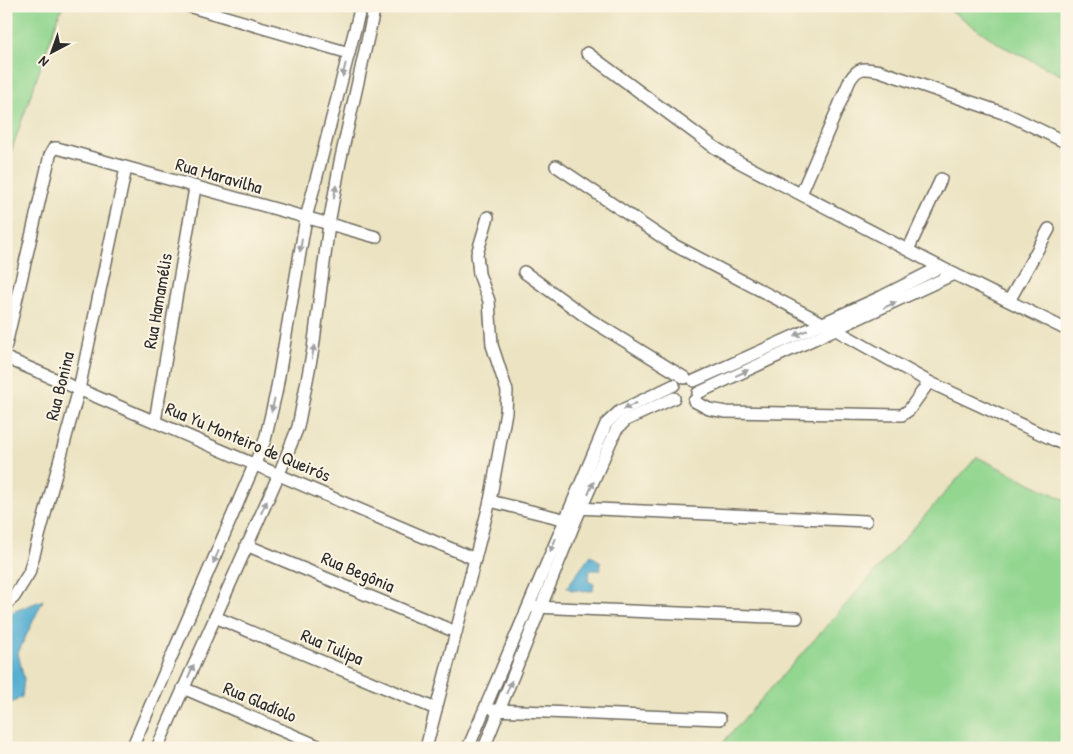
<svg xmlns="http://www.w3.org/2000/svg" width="1073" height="754" font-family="'Patrick Hand',sans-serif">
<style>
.green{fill:#92d690;stroke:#5e805e}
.water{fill:#55afd2;stroke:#406d7e}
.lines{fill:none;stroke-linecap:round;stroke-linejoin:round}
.street-casing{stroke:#6e6b60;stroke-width:14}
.street{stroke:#fff;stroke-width:11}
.oneway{fill:#a0a0a0}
.labels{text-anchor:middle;stroke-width:4;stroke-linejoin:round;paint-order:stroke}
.street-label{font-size:18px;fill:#2b2b2b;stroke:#fcf5e5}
</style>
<rect width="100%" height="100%" fill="#fcf5e5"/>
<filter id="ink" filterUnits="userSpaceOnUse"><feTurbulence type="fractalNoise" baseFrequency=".02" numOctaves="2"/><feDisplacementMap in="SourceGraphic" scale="10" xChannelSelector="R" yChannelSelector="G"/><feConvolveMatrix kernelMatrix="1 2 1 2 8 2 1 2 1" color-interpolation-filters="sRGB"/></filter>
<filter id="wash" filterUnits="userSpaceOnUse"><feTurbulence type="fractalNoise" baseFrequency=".0096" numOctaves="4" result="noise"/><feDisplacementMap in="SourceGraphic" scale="20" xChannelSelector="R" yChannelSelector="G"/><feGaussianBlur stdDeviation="1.12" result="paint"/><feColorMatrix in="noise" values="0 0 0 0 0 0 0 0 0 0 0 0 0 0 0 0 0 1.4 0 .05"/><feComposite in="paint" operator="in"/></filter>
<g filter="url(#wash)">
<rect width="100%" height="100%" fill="#ebe3c1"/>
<g class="green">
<polygon points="6,6 62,6 6,166"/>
<polygon points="944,6 1067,6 1067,78 1002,46"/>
<polygon points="977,457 1067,501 1067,748 718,748"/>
</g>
<g class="water">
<polygon points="591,555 600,562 601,570 590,570 588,581 594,584 593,591 571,590 567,587"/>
<polygon points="43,600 18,653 24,679 22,697 6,706 6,624 12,621 10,613"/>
</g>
</g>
<g filter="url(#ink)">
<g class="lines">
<g class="street-casing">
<g id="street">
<polyline points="188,6 349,53"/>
<polyline points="587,53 714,147 737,161 940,267 1067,330"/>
<polyline points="556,166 672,244 836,330 929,382 1067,446"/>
<path d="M801,194L850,80C859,66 864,68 880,71L1009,115L1067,143"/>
<polyline points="908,250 941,179"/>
<polyline points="524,272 589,319 685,378"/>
<polyline points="1009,301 1049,229"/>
<polyline points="6,345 50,155 54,148 57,148 376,237"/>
<polyline points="6,358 475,559"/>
<polyline points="694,381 881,297 940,267"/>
<polyline points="698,393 954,274"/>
<polyline points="694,401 709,409 726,412 902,415 909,410 929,382"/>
<polyline points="155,421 195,188"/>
<polyline points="490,501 571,521"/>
<polyline points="576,508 866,521"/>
<polyline points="246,545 456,632"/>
<polyline points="6,604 14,597 29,573 79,389 126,168"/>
<polyline points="534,607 797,618"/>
<polyline points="215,617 436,709"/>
<polyline points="183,688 323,748"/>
<polyline points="494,710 720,719"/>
<polyline points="132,748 265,440 276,393 306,218 361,6"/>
<polyline points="157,748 279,474 298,427 313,349 329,224 340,162 375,6"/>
<polyline points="426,748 490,501 506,412 507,391 492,345 489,301 479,274 477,254 488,217"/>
<polyline points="468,748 606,424 620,411 674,385"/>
<polyline points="484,748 575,522 616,430 626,420 674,398"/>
</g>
</g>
<use href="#street" class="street"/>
</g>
<defs><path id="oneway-solid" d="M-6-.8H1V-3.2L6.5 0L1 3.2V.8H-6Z" transform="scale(1.25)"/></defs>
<g class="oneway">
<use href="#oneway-solid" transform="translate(344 70) rotate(104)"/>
<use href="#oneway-solid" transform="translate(335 192) rotate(-80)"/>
<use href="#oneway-solid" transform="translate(301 245) rotate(99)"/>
<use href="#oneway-solid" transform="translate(890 305) rotate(-25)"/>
<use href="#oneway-solid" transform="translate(801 333) rotate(156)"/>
<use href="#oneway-solid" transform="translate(313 352) rotate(-81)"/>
<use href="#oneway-solid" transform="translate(742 373) rotate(-25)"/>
<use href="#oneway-solid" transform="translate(273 405) rotate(103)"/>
<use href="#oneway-solid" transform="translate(630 406) rotate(153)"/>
<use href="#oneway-solid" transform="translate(591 488) rotate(-66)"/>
<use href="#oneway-solid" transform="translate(264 507) rotate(-65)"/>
<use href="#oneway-solid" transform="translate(553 545) rotate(113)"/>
<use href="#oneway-solid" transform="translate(216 557) rotate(114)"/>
<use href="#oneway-solid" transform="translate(191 671) rotate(-66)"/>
<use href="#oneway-solid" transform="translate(509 687) rotate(-68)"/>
</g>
</g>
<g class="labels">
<g class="street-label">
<text transform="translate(219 176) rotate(16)" y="6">Rua Maravilha</text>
<text transform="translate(158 301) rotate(-80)" y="6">Rua Hamamélis</text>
<text transform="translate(60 386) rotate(-76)" y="6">Rua Bonina</text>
<text transform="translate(248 442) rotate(23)" y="6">Rua Yu Monteiro de Queirós</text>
<text transform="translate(358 572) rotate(23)" y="6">Rua Begônia</text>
<text transform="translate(332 647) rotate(23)" y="6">Rua Tulipa</text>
<text transform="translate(260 702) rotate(23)" y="6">Rua Gladíolo</text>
</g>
</g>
<rect width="1073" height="754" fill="none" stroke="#fcf5e5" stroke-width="25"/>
<g transform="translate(52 52) rotate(221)" stroke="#fcf5e5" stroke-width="4" paint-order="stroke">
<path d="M0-4L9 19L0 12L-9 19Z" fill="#2b2b2b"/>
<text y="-8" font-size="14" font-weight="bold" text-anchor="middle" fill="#2b2b2b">N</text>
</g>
</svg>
